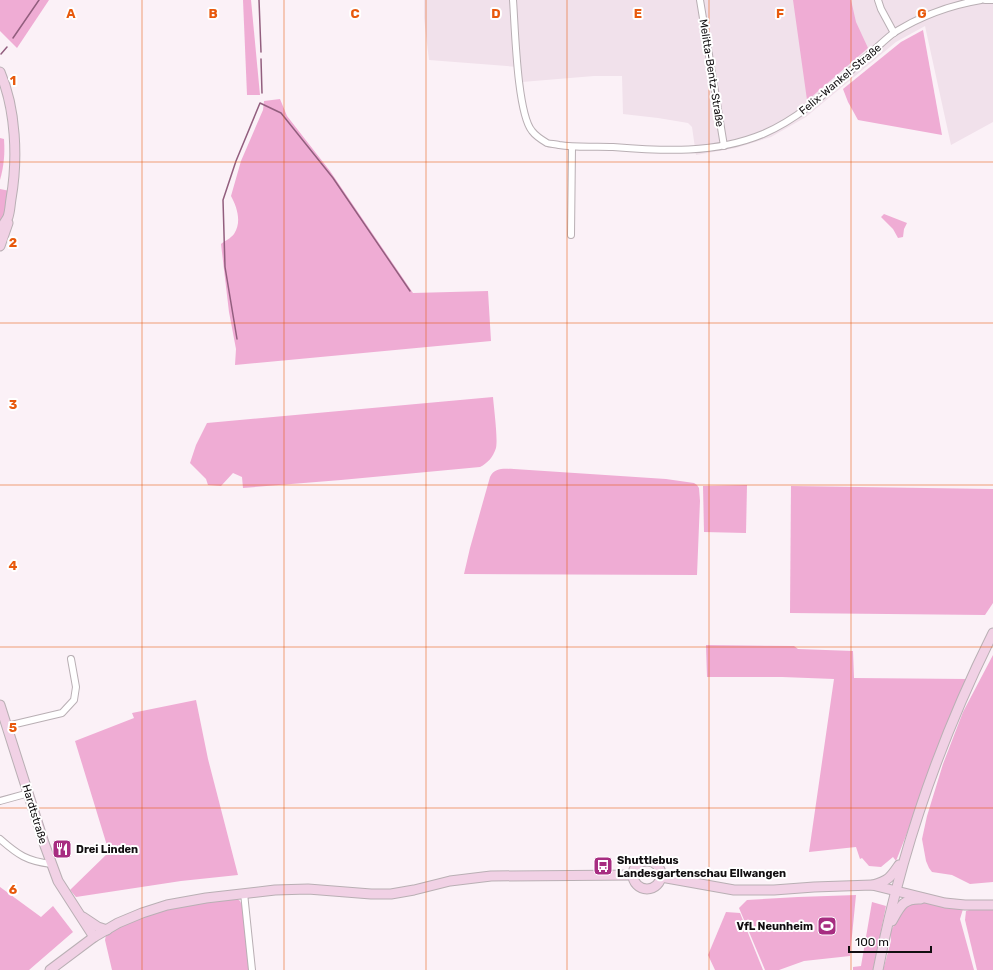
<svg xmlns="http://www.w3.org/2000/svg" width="993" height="970" font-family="Rubik,sans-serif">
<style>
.built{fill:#f1e1eb}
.green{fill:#efacd4}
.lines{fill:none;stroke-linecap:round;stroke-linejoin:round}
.stream{stroke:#925e7e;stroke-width:1.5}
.street-casing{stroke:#b9afb4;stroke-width:8}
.secondary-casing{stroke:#b9afb4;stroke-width:11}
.street{stroke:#fff;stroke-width:6}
.secondary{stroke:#f1d1e5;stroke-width:9}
.grid{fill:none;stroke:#e8590c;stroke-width:1;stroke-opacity:0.55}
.labels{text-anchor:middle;stroke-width:4;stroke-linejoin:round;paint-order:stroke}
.street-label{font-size:11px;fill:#110e10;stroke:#fff}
.poi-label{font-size:11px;font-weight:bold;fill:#110e10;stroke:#fff;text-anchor:start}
.grid-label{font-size:13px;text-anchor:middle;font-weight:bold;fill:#e8590c;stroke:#fff;stroke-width:4;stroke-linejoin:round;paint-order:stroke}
</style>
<rect width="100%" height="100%" fill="#fbf1f7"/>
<polygon class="built" points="424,0 993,0 993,122 951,145 925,26 896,42 806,117 771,137 736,148 696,155 692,127 688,123 658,118 623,114 622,76 594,76 522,82 518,67 429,60 424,18"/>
<g class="green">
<polygon points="0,0 49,0 17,48 0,31"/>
<polygon points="243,0 251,0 260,95 247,95"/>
<polygon points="793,0 851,0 856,22 868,48 809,99 807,100"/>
<polygon points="923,30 942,135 858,120 848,102 843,89 901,42"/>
<path d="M280,99L287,116L330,171L413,293L488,291L491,341L235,365L236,349L229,312L221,244C225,241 231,238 234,234C242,222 237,207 231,196L241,161L263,110L264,101Z"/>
<path d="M0,138L4,139C5,153 4,166 0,180Z"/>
<polygon points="0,189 10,191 5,215 0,227"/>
<polygon points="884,214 907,223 904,229 903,237 898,238 893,229 881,217"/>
<path d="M493,397C494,409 498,439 496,448C493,457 488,463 480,467L341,480L243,488L242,477L233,473L221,486L208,485L206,479L190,463L196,445L207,423Z"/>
<path d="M514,469L666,479L694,483L697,485L699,488L700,501L697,575L464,574L470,548L490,477C495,467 504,469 514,469Z"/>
<polygon points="747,485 746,533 704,532 703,486"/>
<polygon points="791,486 993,489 993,603 985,615 790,613"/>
<polygon points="706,645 794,646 798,649 853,651 854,678 967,679 919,798 907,833 896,861 893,857 881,867 869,866 862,858 860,859 856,847 809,852 834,679 782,677 707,677"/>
<polygon points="993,655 993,882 970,884 952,875 932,872 929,868 926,861 922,839 927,816 943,764 963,712"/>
<polygon points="196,700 208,759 238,875 181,881 76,897 70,890 109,852 75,741 134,718 132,713"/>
<polygon points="0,887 41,917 53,906 73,932 29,970 0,970"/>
<polygon points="856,895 850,956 804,961 779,970 765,970 739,908 747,900 798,897"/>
<path d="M235,897L240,901L243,907L249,970H112L105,940L106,935C147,909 188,905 235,897Z"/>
<polygon points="872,902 886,906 873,970 853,970 853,967 861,966"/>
<polygon points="920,902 963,909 960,919 974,970 883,970 891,941 890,932 901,914 908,905"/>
<polygon points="993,909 993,970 977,970 965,920 966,911 969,910"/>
<polygon points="726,912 740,913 763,970 715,970 708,955"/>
</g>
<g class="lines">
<g class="stream">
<polyline points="259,0 261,52"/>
<polyline points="13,38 39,0"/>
<polyline points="1,54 7,47"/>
<polyline points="261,59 262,93"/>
<polyline points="237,339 225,267 223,200 236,161 260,103 281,113 333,178 410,291"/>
</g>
<g class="street-casing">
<g id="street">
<path d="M513,0C515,26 517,113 532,131C535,135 542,140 547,143C550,144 555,144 559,145C577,148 595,146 613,147C663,151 715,154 763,134C803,117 834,85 866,57C876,49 885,39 895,32C921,16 951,5 981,0"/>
<polyline points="700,0 724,146"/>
<polyline points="878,0 881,9 894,33"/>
<polyline points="985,0 993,0"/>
<polyline points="571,235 572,147"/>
<polyline points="7,726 62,713 74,700 76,687 71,659"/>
<polyline points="0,801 29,793"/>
<path d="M0,839C18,855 27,861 51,864"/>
<polyline points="244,893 252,970"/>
</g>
</g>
<g class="secondary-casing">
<g id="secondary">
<path d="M0,72C16,109 18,159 11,199C10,205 10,211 8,217C6,221 2,226 0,230"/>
<polyline points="0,246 8,223"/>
<polyline points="0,705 44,843 58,881 94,937"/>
<circle cx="647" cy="875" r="14"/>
<polyline points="661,877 734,890 774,890 814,887 872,885 945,903 965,905 993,905"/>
<path d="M873,885C889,880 890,878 899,865"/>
<polyline points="83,917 98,927 107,930"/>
<path d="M892,921C900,907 903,898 921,899"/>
<polyline points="50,970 94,937 118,923 142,913 167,905 206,898 275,890 308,889 371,894 391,894 414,890 450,881 491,876 634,875"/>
<path d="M878,970C901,851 939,741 993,633"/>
</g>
</g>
<use href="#street" class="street"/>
<use href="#secondary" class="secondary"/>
</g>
<path class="grid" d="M142,0V970M284,0V970M426,0V970M567,0V970M709,0V970M851,0V970M0,162H993M0,323H993M0,485H993M0,647H993M0,808H993"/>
<defs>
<g id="restaurant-square" transform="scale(1)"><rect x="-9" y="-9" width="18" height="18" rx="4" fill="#a72d81" stroke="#fff"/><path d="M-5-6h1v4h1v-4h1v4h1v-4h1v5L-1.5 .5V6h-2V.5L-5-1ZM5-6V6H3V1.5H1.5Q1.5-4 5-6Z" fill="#fff"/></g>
<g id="bus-square" transform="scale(1)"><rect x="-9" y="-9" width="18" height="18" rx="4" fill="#a72d81" stroke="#fff"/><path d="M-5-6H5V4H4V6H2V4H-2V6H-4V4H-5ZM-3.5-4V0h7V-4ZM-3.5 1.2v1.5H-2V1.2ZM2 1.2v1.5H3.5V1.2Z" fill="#fff"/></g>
<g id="stadium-square" transform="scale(1)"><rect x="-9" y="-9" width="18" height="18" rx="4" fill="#a72d81" stroke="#fff"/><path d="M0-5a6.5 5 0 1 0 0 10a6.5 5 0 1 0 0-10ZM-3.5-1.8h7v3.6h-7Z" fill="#fff"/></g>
</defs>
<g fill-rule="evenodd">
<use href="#restaurant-square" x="62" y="849"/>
<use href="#bus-square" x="603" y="866"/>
<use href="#stadium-square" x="827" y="926"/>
</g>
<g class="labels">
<g class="street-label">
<text transform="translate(712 73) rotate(81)" y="4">Melitta-Bentz-Straße</text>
<text transform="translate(840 79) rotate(-40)" y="4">Felix-Wankel-Straße</text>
<text transform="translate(35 814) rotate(73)" y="4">Hardtstraße</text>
</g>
<g class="poi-label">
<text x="76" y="853">Drei Linden</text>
<text x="617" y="864">Shuttlebus<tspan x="617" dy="13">Landesgartenschau Ellwangen</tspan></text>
<text x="813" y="930" text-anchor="end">VfL Neunheim</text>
</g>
</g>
<g class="grid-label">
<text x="71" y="18">A</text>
<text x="213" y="18">B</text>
<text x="355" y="18">C</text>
<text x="496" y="18">D</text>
<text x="638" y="18">E</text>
<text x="780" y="18">F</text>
<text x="922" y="18">G</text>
<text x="13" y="85">1</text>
<text x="13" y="247">2</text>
<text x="13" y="409">3</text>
<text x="13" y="570">4</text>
<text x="13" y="732">5</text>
<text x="13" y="894">6</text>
</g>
<path d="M849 946v6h82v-6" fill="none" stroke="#110e10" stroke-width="2"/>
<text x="855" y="946" font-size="12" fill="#110e10" stroke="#ffffff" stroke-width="3" paint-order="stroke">100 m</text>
</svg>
